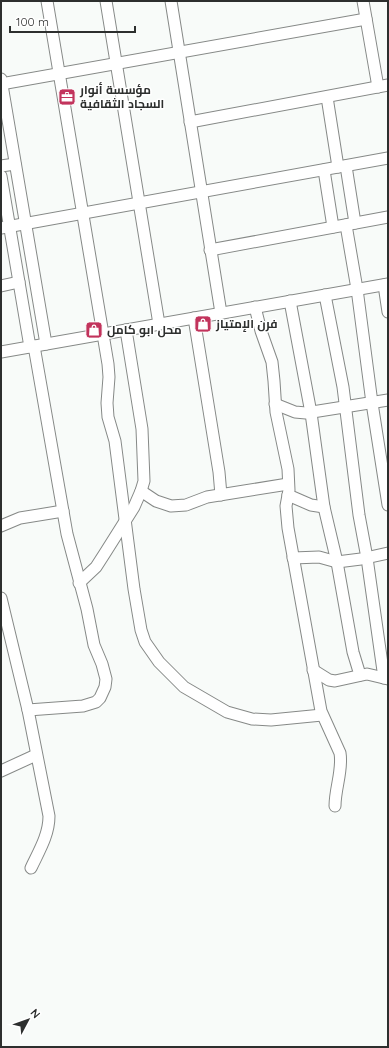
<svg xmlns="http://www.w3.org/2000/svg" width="389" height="1048" font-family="Quicksand,Cairo,sans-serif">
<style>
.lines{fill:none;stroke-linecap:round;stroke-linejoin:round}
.minor-casing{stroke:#868987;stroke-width:13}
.minor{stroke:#fff;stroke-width:11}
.labels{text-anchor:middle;stroke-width:3;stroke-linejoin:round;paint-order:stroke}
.poi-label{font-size:12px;font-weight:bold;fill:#2d2f2e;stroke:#fff;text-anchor:start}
</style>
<rect width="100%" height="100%" fill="#f8fbf9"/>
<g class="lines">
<g class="minor-casing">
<g id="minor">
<polyline points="47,1 108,364 109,377 107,403 108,417 115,441 134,589 141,630 145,642 159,662 184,687 227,712 252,719 271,720 322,715"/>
<polyline points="106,1 159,324"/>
<polyline points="171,1 221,313"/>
<polyline points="363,1 378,87"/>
<polyline points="1,79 46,344"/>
<polyline points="1,84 366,19"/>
<polyline points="327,97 338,167"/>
<polyline points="190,122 388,85"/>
<polyline points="1,166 15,164"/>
<polyline points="346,166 355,223"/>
<polyline points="324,170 333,227"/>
<polyline points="1,176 30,347"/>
<polyline points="346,225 357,289 372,403 388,505"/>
<polyline points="1,228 388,158"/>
<polyline points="210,250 388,217"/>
<polyline points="384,285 388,312"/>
<polyline points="1,286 19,282"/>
<polyline points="325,295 343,387 359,515 367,558 384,678"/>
<polyline points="290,301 311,413 324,507 337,562 353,652 360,675"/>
<path d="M255,307L261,331L272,362L274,381L276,412L288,469L289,490L286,506L288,528L321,711L340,753C343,770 335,788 335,806"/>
<polyline points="194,318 219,472 221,495"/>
<polyline points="1,352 388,284"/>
<polyline points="275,404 295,412 306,413 388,400"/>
<polyline points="141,491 156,501 171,506 186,505 207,497 288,484"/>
<polyline points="288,495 311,505 324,507"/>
<polyline points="1,526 20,518 63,511"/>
<polyline points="293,558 319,557 337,562 361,559 388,553"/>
<polyline points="79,583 96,567 105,553 134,507 141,491 144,481 142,429 126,330"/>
<path d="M1,598L28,710L49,816C49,835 39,851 31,868"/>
<polyline points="313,670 329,680 335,681 367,674 388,679"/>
<polyline points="28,710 83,706 96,702 100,698 105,687 106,679 102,664 94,645 87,609 67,534 34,346"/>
<polyline points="1,771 36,755"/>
</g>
</g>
<use href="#minor" class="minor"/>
</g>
<defs>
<g id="office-square" transform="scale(0.9)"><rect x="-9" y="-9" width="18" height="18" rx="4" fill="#c2335c" stroke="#fff"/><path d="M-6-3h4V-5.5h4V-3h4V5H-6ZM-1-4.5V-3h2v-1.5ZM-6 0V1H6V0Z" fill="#fff"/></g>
<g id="shop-square" transform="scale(0.9)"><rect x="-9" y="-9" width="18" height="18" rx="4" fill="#c2335c" stroke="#fff"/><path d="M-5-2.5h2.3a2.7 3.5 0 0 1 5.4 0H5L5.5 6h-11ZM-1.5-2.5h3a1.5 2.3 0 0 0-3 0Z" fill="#fff"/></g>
</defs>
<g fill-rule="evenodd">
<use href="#office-square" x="67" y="97"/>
<use href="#shop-square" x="203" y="324"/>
<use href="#shop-square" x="94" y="330"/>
</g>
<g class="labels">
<g class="poi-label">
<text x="80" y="94">مؤسسة أنوار<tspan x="80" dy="14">السجاد الثقافية</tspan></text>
<text x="216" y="328">فرن الإمتياز</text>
<text x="107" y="334">محل ابو كامل</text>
</g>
</g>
<rect width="389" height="1048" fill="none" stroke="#2d2f2e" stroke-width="4"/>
<g transform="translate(28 1020) rotate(49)" stroke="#ffffff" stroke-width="3" paint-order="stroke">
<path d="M0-3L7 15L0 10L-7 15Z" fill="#2d2f2e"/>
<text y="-6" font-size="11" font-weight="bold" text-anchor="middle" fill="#2d2f2e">N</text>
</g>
<path d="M10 26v6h125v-6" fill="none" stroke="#2d2f2e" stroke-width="2"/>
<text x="16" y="26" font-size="12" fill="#2d2f2e" stroke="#ffffff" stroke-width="3" paint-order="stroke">100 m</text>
</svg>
